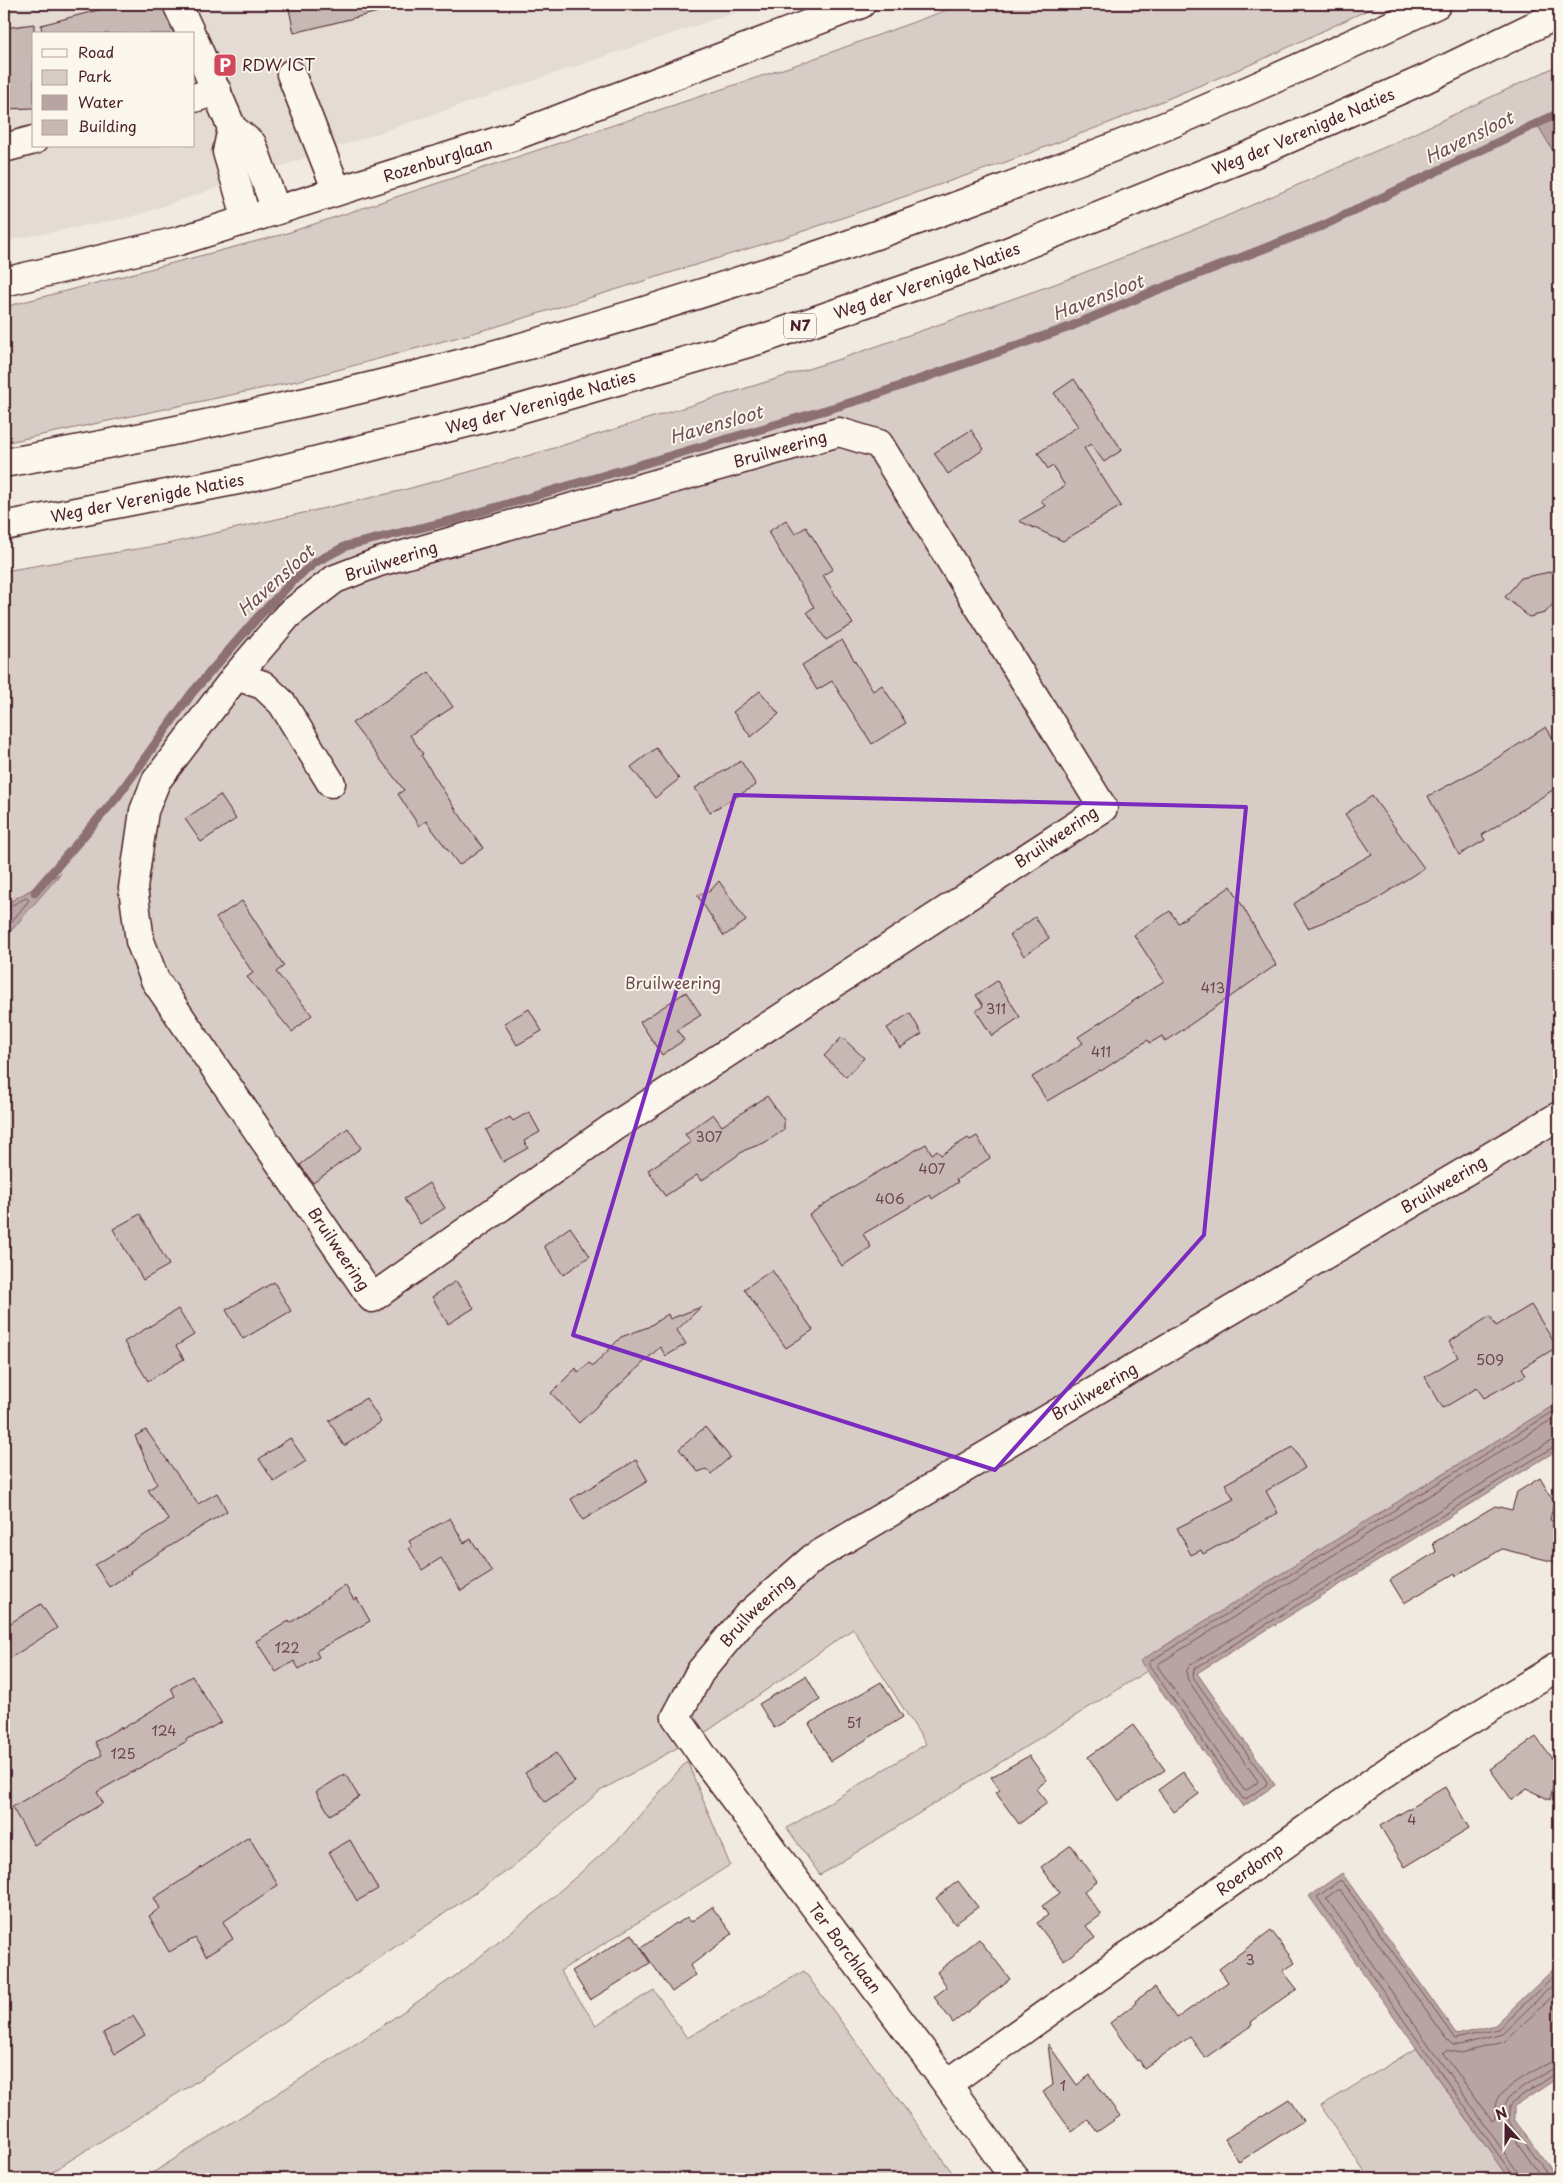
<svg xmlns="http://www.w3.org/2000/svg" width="1563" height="2183" font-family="'Playpen Sans',sans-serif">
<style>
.built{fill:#e4dbd2;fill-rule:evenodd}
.green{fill:#d8ccc6;stroke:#917678}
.water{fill:#b8a4a2;stroke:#8c6f72}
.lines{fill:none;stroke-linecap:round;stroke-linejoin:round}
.shore{stroke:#76545b;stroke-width:1}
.stream{stroke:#8c6f72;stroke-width:9}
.building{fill:#c8b8b3;stroke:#4a1f2b}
.minor-casing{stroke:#4a1f2b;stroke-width:31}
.highway-casing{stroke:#4a1f2b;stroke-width:31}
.minor{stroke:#fbf7ec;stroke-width:28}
.highway{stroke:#fbf7ec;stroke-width:28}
.marked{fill:none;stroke:#7b2cbf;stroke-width:4;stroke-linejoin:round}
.labels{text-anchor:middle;stroke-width:4;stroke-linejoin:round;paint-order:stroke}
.number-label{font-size:14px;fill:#6a454d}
.shield{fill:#fbf7ec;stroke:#7f6065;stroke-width:1}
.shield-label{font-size:15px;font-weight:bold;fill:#4a1f2b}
.poi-label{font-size:16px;fill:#4a1f2b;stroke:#fbf7ec;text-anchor:start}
.street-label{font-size:16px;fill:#4a1f2b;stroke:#fbf7ec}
.park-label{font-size:16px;fill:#6e4a52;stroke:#fbf7ec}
.water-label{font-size:18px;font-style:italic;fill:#704e55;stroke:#fbf7ec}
</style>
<rect width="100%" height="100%" fill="#f0eae0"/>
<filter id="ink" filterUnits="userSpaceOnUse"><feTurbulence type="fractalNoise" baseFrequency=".02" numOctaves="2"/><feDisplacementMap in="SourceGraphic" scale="10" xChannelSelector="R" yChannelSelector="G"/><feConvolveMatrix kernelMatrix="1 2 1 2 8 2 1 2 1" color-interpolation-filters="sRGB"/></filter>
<g filter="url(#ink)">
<path class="built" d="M4,4H759L131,217L4,241ZM34,34H194V146H34Z"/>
<g class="green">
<polygon points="963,4 1380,4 1259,61 1114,121 1006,162 783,238 495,327 297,381 4,443 4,307 284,234 807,61"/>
<polygon points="1559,65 1559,113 1537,124 1559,161 1559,1402 1141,1661 1147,1671 820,1875 787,1828 926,1744 853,1629 709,1730 600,1791 510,1869 188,2087 40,2179 4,2179 4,939 59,874 4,905 4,571 167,544 400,491 541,452 843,358 1055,284 1213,222 1385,147"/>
<polygon points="687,1761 730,1865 560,1971 596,2025 654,1990 687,2038 804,1971 957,2179 143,2179 360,2041 461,1972 538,1910 619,1839"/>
<polygon points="1416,2048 1509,2179 1369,2179 1321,2106"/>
</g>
<g class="water">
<polygon points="1559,113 1559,161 1537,124"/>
<polygon points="61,873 4,939 4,905"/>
<polygon points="1559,1402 1559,1449 1197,1673 1275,1785 1243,1807 1140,1661"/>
<polygon points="1342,1873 1457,2035 1495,2025 1559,1964 1559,2077 1514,2107 1514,2119 1557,2179 1509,2179 1309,1896"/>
</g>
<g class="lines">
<g class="shore">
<polyline points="4,909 26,898 29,900 4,931"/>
<polyline points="1559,1408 1149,1662 1149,1665 1243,1799 1246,1799 1266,1785 1267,1782 1193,1677 1194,1669 1555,1446 1559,1445"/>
<polyline points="1559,1415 1158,1664 1158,1667 1244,1790 1247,1790 1257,1783 1258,1781 1188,1680 1186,1672 1190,1665 1551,1441 1559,1439"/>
<path d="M1559,1990L1504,2042L1461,2053L1446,2050L1443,2053L1492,2121L1495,2119C1495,2111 1494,2103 1499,2096C1506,2087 1549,2060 1559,2060"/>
<polyline points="1513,2179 1512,2174 1317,1897 1339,1881 1342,1881 1455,2039 1498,2029 1559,1971"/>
<polyline points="1519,2179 1517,2171 1326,1898 1337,1890 1340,1890 1447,2040 1453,2045 1460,2045 1502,2034 1559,1979"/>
<polyline points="1543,2179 1504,2124 1503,2107 1508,2098 1552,2069 1559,2067"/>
<polyline points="1551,2179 1509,2121 1509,2107 1512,2103 1555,2074 1559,2074"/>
</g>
<polyline class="stream" points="35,892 117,797 192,693 257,618 295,579 316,562 346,546 453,520 866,398 1067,328 1152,292 1322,226 1559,113"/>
</g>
<g class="building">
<polygon points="121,4 162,4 174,34 42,34 41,25"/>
<polygon points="288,4 377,4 378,12 294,33"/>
<polygon points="34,24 34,108 4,109 4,28"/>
<polygon points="1074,379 1122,450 1104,462 1091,444 1084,448 1121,506 1063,541 1019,521 1045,506 1041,500 1065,486 1053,466 1048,469 1038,453 1078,426 1054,393"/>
<polygon points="971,430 984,449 948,474 934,453"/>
<polygon points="786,520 795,534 806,527 833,569 823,575 853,624 826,640 807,612 814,607 768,532"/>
<polygon points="1559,570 1559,597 1545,613 1529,617 1505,597 1521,578"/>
<polygon points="842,640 873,691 882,685 906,723 872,744 832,681 817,690 802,665"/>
<polygon points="429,672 453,707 410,735 423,754 421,755 452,804 483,848 459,865 426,821 419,826 398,794 404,790 352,723"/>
<polygon points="760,691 779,714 751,737 733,712"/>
<polygon points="1546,727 1559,748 1559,786 1482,835 1485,840 1459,855 1428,796 1486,765"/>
<polygon points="656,748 679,779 655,798 631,767"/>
<polygon points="741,761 756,785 710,812 695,788"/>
<polygon points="220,795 236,819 201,842 185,819"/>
<polygon points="1372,796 1424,868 1369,904 1308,928 1294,904 1333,876 1372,854 1345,814"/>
<polygon points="719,881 746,921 724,936 697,895 710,891"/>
<polygon points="1231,886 1276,965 1165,1042 1162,1036 1150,1043 1148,1040 1101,1071 1100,1070 1047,1101 1032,1077 1068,1055 1067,1054 1083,1043 1078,1037 1164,981 1134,935 1170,911 1178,923"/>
<polygon points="242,901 284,966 276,972 312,1015 292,1032 247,977 253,973 216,918"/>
<polygon points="1035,917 1049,938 1024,956 1010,935"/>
<polygon points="997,981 1020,1017 992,1036 976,1011 983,1006 976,995"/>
<polygon points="686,992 701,1015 677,1030 684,1040 662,1055 640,1022"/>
<polygon points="529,1009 542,1031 517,1045 504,1023"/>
<polygon points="910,1013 922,1034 900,1048 887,1028"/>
<polygon points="842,1037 864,1058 846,1077 824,1056"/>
<polygon points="767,1096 784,1120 784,1130 764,1143 745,1150 701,1181 697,1175 665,1196 648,1170 691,1142 685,1134 713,1114 722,1126"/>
<polygon points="529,1112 540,1132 524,1141 528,1148 503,1162 486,1130 510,1117 513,1121"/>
<polygon points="348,1128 361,1148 313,1183 300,1165"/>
<polygon points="977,1136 990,1158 956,1180 958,1182 932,1199 930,1195 863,1234 871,1247 842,1266 809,1215 832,1199 926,1144 932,1154 937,1150 941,1155 968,1138 970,1140"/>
<polygon points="429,1183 445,1208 420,1224 404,1199"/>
<polygon points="140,1214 169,1265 143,1280 113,1229"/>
<polygon points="570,1227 590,1256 563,1275 544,1246"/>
<polygon points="772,1270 813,1330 786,1348 744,1289"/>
<polygon points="456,1281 474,1308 448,1324 432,1297"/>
<polygon points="274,1282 291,1311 243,1339 226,1310"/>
<polygon points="1531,1305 1557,1347 1522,1368 1526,1375 1484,1398 1477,1388 1443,1408 1425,1377 1458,1357 1449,1342 1490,1316 1496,1326"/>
<polygon points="701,1307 677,1330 686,1344 666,1356 660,1347 579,1423 551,1393 576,1368 578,1373 589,1363 593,1366 621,1337 648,1327 668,1314 670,1319"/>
<polygon points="178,1309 194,1335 176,1346 184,1359 148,1381 124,1342"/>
<polygon points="366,1398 381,1422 344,1446 329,1421"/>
<polygon points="705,1427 730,1457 711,1474 706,1469 698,1472 679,1449"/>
<polygon points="146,1430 198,1504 217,1493 227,1511 130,1571 131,1573 109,1587 95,1565 169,1520 148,1490 157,1484 135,1436"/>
<polygon points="290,1438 306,1461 274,1482 259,1459"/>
<polygon points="1293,1447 1305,1468 1266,1491 1278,1513 1203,1554 1201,1550 1191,1555 1177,1528 1234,1499 1225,1484"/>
<polygon points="636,1460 648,1481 583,1520 571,1499"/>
<polygon points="1540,1478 1554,1502 1550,1520 1559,1522 1559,1563 1502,1549 1456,1576 1455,1573 1404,1603 1390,1580 1436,1552 1433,1543 1495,1506 1512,1510 1517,1492"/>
<polygon points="450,1518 464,1543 471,1539 492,1572 461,1591 441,1558 422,1570 409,1548 412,1546 409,1541"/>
<polygon points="345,1585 354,1600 357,1598 370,1621 316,1651 319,1657 299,1669 294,1661 276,1672 256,1641 289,1621 290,1623"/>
<polygon points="41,1604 57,1628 4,1662 4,1627"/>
<polygon points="192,1676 221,1722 204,1732 186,1739 187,1741 97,1792 103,1803 34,1845 12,1807 102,1755 95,1742 121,1727 122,1729 175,1696 171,1688"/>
<polygon points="806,1676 820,1700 774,1728 759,1704"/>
<polygon points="881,1682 903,1717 831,1761 809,1724"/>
<polygon points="1133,1725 1165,1770 1118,1801 1088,1757"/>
<polygon points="1536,1737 1558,1767 1550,1800 1527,1789 1512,1800 1490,1769"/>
<polygon points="556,1753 575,1782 545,1802 525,1773"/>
<polygon points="1029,1756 1047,1780 1036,1789 1047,1803 1019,1824 996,1793 1000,1790 991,1777"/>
<polygon points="1183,1772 1199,1794 1174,1812 1158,1790"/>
<polygon points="345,1774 359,1797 330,1815 316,1792"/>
<polygon points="1445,1787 1469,1828 1405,1867 1380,1826"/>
<polygon points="249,1837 278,1885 223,1922 233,1939 206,1956 195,1938 169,1952 149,1916 160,1908 154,1898"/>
<polygon points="350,1840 378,1889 357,1901 329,1852"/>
<polygon points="1071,1845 1097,1881 1084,1892 1101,1915 1086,1926 1095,1938 1064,1960 1037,1923 1048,1915 1042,1906 1060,1893 1041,1867"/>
<polygon points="958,1881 978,1907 955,1924 936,1898"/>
<polygon points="712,1907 732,1934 690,1966 696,1975 672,1992 641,1948 650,1963 590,2000 572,1971 632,1934 641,1948 676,1923 677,1924 687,1917 691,1922"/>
<polygon points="1271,1930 1295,1963 1283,1971 1297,1989 1251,2022 1252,2025 1205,2058 1190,2037 1144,2068 1139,2060 1137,2061 1110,2023 1136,2003 1135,2001 1155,1987 1177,2018 1228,1982 1219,1969"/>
<polygon points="979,1939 1010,1979 953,2023 934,1997 947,1987 937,1972"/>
<polygon points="133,2016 145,2035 115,2054 103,2033"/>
<polygon points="1048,2044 1077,2085 1090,2075 1120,2116 1097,2132 1088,2120 1072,2132 1043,2092 1053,2085"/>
<polygon points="1289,2099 1303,2121 1239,2162 1225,2139"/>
</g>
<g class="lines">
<g class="minor-casing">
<g id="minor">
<polyline points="177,4 191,34"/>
<polyline points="194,40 232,128 252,144 276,210"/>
<polyline points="291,74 337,191"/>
<polyline points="194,98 217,91"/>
<polyline points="232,128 227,152 247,220"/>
<polyline points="4,148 34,140"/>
<path id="s1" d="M4,282L179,241L517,135L861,4"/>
<polygon points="839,432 879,444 1103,808 612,1128 372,1298 155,980 140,941 133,888 144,811 156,781 236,676 288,615 335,579 379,562"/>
<polyline points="236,676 263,685 282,703 331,783"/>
<path id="s2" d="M947,2084L1398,1764L1559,1666"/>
<path id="s3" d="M1015,2179L947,2084L710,1766L676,1717L700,1672L747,1616L813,1558L1559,1116"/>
</g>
</g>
<g class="highway-casing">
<g id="highway">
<path d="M4,463C163,435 322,401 478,359C656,311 832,253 1005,188C1049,171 1095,155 1139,137C1240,96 1339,50 1437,4"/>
<path id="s4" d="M4,526L243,479L502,414L762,339L972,266L1260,151L1425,79L1559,14"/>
</g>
</g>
<use href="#minor" class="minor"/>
<use href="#highway" class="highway"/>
</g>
</g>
<path class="marked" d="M735,795L1246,807L1204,1235L995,1470L573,1335Z"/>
<defs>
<g id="parking-square" transform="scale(1.25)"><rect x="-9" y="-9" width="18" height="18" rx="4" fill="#d1495b" stroke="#fbf7ec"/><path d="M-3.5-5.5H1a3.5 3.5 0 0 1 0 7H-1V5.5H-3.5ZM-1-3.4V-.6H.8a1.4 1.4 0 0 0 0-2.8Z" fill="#fff"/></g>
</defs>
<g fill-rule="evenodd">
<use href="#parking-square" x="225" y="65"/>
</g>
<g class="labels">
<g class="number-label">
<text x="1213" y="993">413</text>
<text x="996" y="1014">311</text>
<text x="1101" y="1057">411</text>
<text x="709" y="1142">307</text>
<text x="932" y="1174">407</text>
<text x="890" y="1204">406</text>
<text x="1490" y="1365">509</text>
<text x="287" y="1653">122</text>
<text x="854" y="1728">51</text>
<text x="164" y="1736">124</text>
<text x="123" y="1759">125</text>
<text x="1412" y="1825">4</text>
<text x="1250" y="1965">3</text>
<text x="1063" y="2091">1</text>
</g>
<rect class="shield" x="784" y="313.5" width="32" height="25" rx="4"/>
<g class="shield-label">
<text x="800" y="331">N7</text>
</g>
<g class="poi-label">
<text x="242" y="71">RDW ICT</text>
</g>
<g class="street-label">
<text dy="6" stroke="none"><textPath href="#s4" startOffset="1361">Weg der Verenigde Naties</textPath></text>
<text dy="6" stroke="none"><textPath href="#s1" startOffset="451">Rozenburglaan</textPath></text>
<text dy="6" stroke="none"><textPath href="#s4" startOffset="956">Weg der Verenigde Naties</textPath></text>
<text dy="6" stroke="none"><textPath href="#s4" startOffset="551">Weg der Verenigde Naties</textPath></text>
<text transform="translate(780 449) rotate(-16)" y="6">Bruilweering</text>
<text dy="6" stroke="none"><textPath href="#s4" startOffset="146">Weg der Verenigde Naties</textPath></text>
<text transform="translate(391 561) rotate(-18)" y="6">Bruilweering</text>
<text transform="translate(1056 837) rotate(-34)" y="6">Bruilweering</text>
<text dy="6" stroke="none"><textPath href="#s3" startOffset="1518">Bruilweering</textPath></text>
<text transform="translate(339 1249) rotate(56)" y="6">Bruilweering</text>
<text dy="6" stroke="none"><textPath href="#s3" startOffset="1112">Bruilweering</textPath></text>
<text dy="6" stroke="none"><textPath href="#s3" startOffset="708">Bruilweering</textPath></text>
<text dy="6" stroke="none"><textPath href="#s2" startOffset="371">Roerdomp</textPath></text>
<text transform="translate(845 1948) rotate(53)" y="6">Ter Borchlaan</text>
</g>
<g class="park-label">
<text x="673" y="989">Bruilweering</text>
</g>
<g class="water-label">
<text transform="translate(1469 138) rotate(-26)" y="6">Havensloot</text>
<text transform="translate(1098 298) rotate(-21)" y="6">Havensloot</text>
<text transform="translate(716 425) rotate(-16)" y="6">Havensloot</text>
<text transform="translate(276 581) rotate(-42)" y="6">Havensloot</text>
</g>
</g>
<rect width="1563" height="2183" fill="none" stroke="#fbf7ec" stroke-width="20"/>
<rect x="10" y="10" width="1543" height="2163" fill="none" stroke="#4a1f2b" stroke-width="2" filter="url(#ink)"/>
<rect x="32" y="32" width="162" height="115" fill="#fbf7ec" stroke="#b4a19f"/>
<rect x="42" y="49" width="25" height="8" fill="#fbf7ec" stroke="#b4a19f"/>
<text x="78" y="58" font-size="15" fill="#4a1f2b">Road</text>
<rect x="42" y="70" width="25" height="15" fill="#d8ccc6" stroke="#b4a19f"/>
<text x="78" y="82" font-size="15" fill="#4a1f2b">Park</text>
<rect x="42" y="95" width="25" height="15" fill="#b8a4a2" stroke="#b4a19f"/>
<text x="78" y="108" font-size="15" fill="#4a1f2b">Water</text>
<rect x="42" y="120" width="25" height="15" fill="#c8b8b3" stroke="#b4a19f"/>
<text x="78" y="132" font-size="15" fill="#4a1f2b">Building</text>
<g transform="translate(1506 2126) rotate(339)" stroke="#fbf7ec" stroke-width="4" paint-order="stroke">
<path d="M0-4L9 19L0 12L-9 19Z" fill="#4a1f2b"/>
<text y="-8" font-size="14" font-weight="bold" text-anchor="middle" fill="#4a1f2b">N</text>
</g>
</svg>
